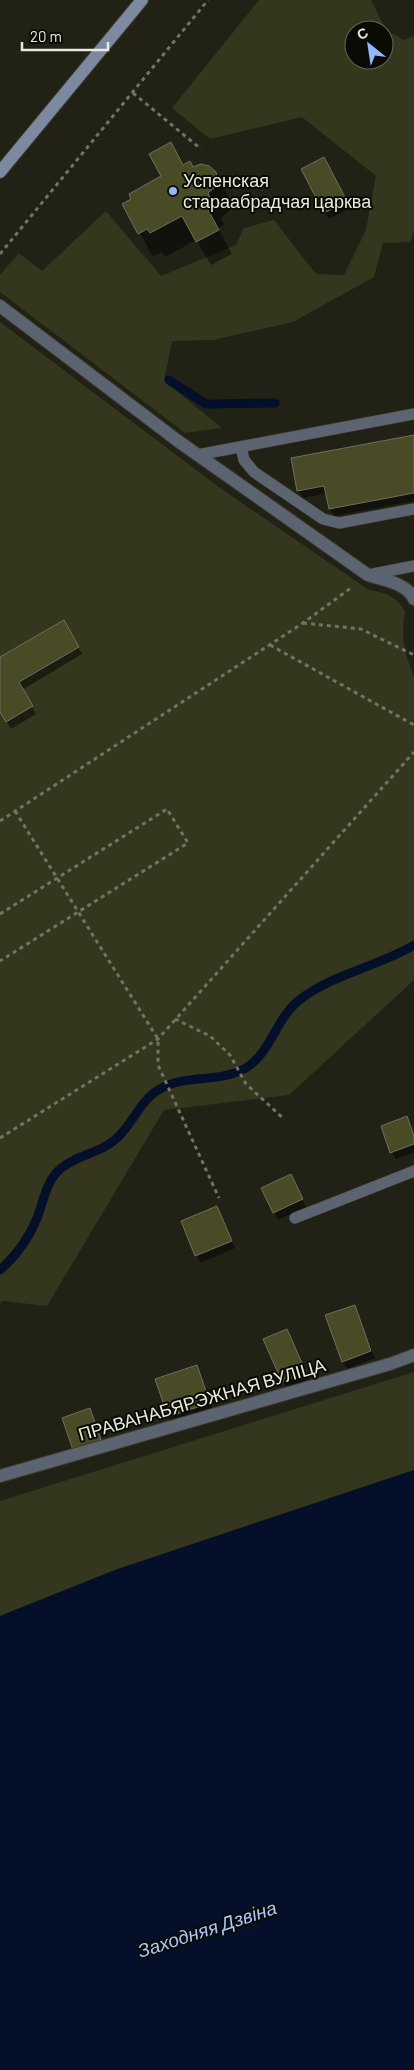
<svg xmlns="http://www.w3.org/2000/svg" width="414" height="2070" font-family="Barlow,sans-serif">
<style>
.green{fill:#35361e;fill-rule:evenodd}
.water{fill:#040f29}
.shadow{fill:#0007}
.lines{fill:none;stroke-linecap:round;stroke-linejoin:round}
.stream{stroke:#040f29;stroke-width:9}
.building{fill:#494b26;stroke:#6e6f5f}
.service-casing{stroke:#3d3e32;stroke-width:12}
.minor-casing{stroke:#3d3e32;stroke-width:14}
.secondary-casing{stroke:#3d3e32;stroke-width:14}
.path{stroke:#727367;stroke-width:3;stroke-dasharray:4 4;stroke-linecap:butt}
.service{stroke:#5c6472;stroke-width:11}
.minor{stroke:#5c6472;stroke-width:12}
.secondary{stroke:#7d89a0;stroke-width:12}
.poi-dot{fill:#93b7fd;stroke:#0b0b06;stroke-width:2}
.labels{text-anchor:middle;stroke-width:4;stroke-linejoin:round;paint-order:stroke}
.poi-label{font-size:18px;fill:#e9eae1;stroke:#0b0b06;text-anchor:start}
.street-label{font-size:18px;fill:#e9eae1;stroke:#0b0b06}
.water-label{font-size:19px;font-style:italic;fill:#a8c6fe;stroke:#0b0b06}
</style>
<rect width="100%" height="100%" fill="#212215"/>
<g class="green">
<path d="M259,0H371L386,30L404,40L414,36V232L410,242L383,243L374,277L293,322L213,340L172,341L164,381L222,428L185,433L0,292V275L19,253L42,271L106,211L161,276L236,245L244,228L274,220L316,274L344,275L366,230L376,176L302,117L210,139L172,108ZM354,30H384V60H354Z"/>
<path d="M0,322L220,488L369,590C386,593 397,596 405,612C400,637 405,654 414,677V980L289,1095L164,1110L47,1306L3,1301L0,1303Z"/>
<polygon points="414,1372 414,1470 115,1570 0,1616 0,1501"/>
</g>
<polygon class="water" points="414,1470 414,2070 0,2070 0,1616 115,1570"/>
<g class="shadow">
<polygon points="327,165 350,208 329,219 325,212"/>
<polygon points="183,166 215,173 229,198 231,206 228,212 221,218 224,225 218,228 232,254 211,265 196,240 165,257 162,252 153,257 124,204"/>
<polygon points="414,437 414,501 334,516 330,509 327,493 303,498 299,491"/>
<polygon points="63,621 82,654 22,690 36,714 11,729 0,710 0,659"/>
<polygon points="406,1118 414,1135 414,1153 396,1159 392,1152"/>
<polygon points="294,1183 306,1207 278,1220 274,1212"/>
<polygon points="217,1207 235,1248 200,1263 182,1222"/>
<polygon points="354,1306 375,1358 347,1369 343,1362"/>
<polygon points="290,1337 309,1379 287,1389 264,1340"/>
<polygon points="196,1366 213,1410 173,1424 169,1417"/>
<polygon points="90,1410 104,1448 79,1457"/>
</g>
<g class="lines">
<g class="stream">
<polyline points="169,380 206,404 275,403"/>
<path d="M0,1270C16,1256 29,1238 37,1218C43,1203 46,1182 59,1170C76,1154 101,1154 118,1137C133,1123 141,1099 160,1089C186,1074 217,1083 244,1069C270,1055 276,1019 298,1001C332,974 377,967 414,945"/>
</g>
</g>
<g class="building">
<polygon points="171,142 183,165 190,161 193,167 201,164 209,166 216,172 218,181 214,188 208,193 211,200 205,204 219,230 196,242 182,216 150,233 147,229 138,234 122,204 131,199 129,194 161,176 149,154"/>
<polygon points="324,157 347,201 324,213 301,169"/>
<polygon points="414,435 414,493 329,509 324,486 297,491 291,458"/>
<polygon points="64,620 79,647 19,682 33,706 6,722 0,712 0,657"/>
<polygon points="407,1116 414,1136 414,1144 390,1153 381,1126"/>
<polygon points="291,1174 303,1199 273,1213 261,1188"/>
<polygon points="217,1206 232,1241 195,1256 181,1221"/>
<polygon points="355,1305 371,1351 342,1362 325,1315"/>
<polygon points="287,1329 306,1372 282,1382 263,1339"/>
<polygon points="197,1365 210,1403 168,1417 155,1379"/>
<polygon points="90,1408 101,1440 73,1450 62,1418"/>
</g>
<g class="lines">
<g class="service-casing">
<g id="service">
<polyline points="241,447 244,460 254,472 323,519 339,523 414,509"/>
<polyline points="197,455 414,414"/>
<polyline points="368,575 414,566"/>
<polyline points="295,1218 414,1171"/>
</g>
</g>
<g class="minor-casing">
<g id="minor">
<path d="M0,306L178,441L368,575C383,580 407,583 414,599"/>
<polyline points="0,1476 390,1364 414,1355"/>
</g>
</g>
<g class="secondary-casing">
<polyline id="secondary" points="0,172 142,0"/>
</g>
<g class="path">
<polyline points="133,93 201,149"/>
<polyline points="0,254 208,0"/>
<polyline points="303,623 361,629 414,655"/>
<polyline points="270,645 414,725"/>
<polyline points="15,811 158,1039 158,1065 219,1198"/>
<polyline points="0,821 303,623 351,588"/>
<polyline points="0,914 167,809 188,843 0,961"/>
<polyline points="175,1019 210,1036 230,1055 246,1084 284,1119"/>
<polyline points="0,1138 158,1039 414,752"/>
</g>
<use href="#service" class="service"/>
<use href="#minor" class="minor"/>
<use href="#secondary" class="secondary"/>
</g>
<circle class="poi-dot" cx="173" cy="191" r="5"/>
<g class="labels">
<g class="poi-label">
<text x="183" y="187">Успенская<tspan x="183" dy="21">стараабрадчая царква</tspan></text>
</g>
<g class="street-label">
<text transform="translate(202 1400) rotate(-16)" y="6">ПРАВАНАБЯРЭЖНАЯ ВУЛІЦА</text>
</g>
<g class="water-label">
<text transform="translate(207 1929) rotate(-18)" y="7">Заходняя Дзвіна</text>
</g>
</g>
<g transform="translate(369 45) rotate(330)"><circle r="24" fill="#0b0b06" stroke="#64645e"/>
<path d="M0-4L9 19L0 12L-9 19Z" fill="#93b7fd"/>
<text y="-8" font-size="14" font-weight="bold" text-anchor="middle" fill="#e9eae1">С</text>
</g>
<path d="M22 42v8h86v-8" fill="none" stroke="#e9eae1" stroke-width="2.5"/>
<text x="30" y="42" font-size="15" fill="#e9eae1" stroke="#0b0b06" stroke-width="4" paint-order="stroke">20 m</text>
</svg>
